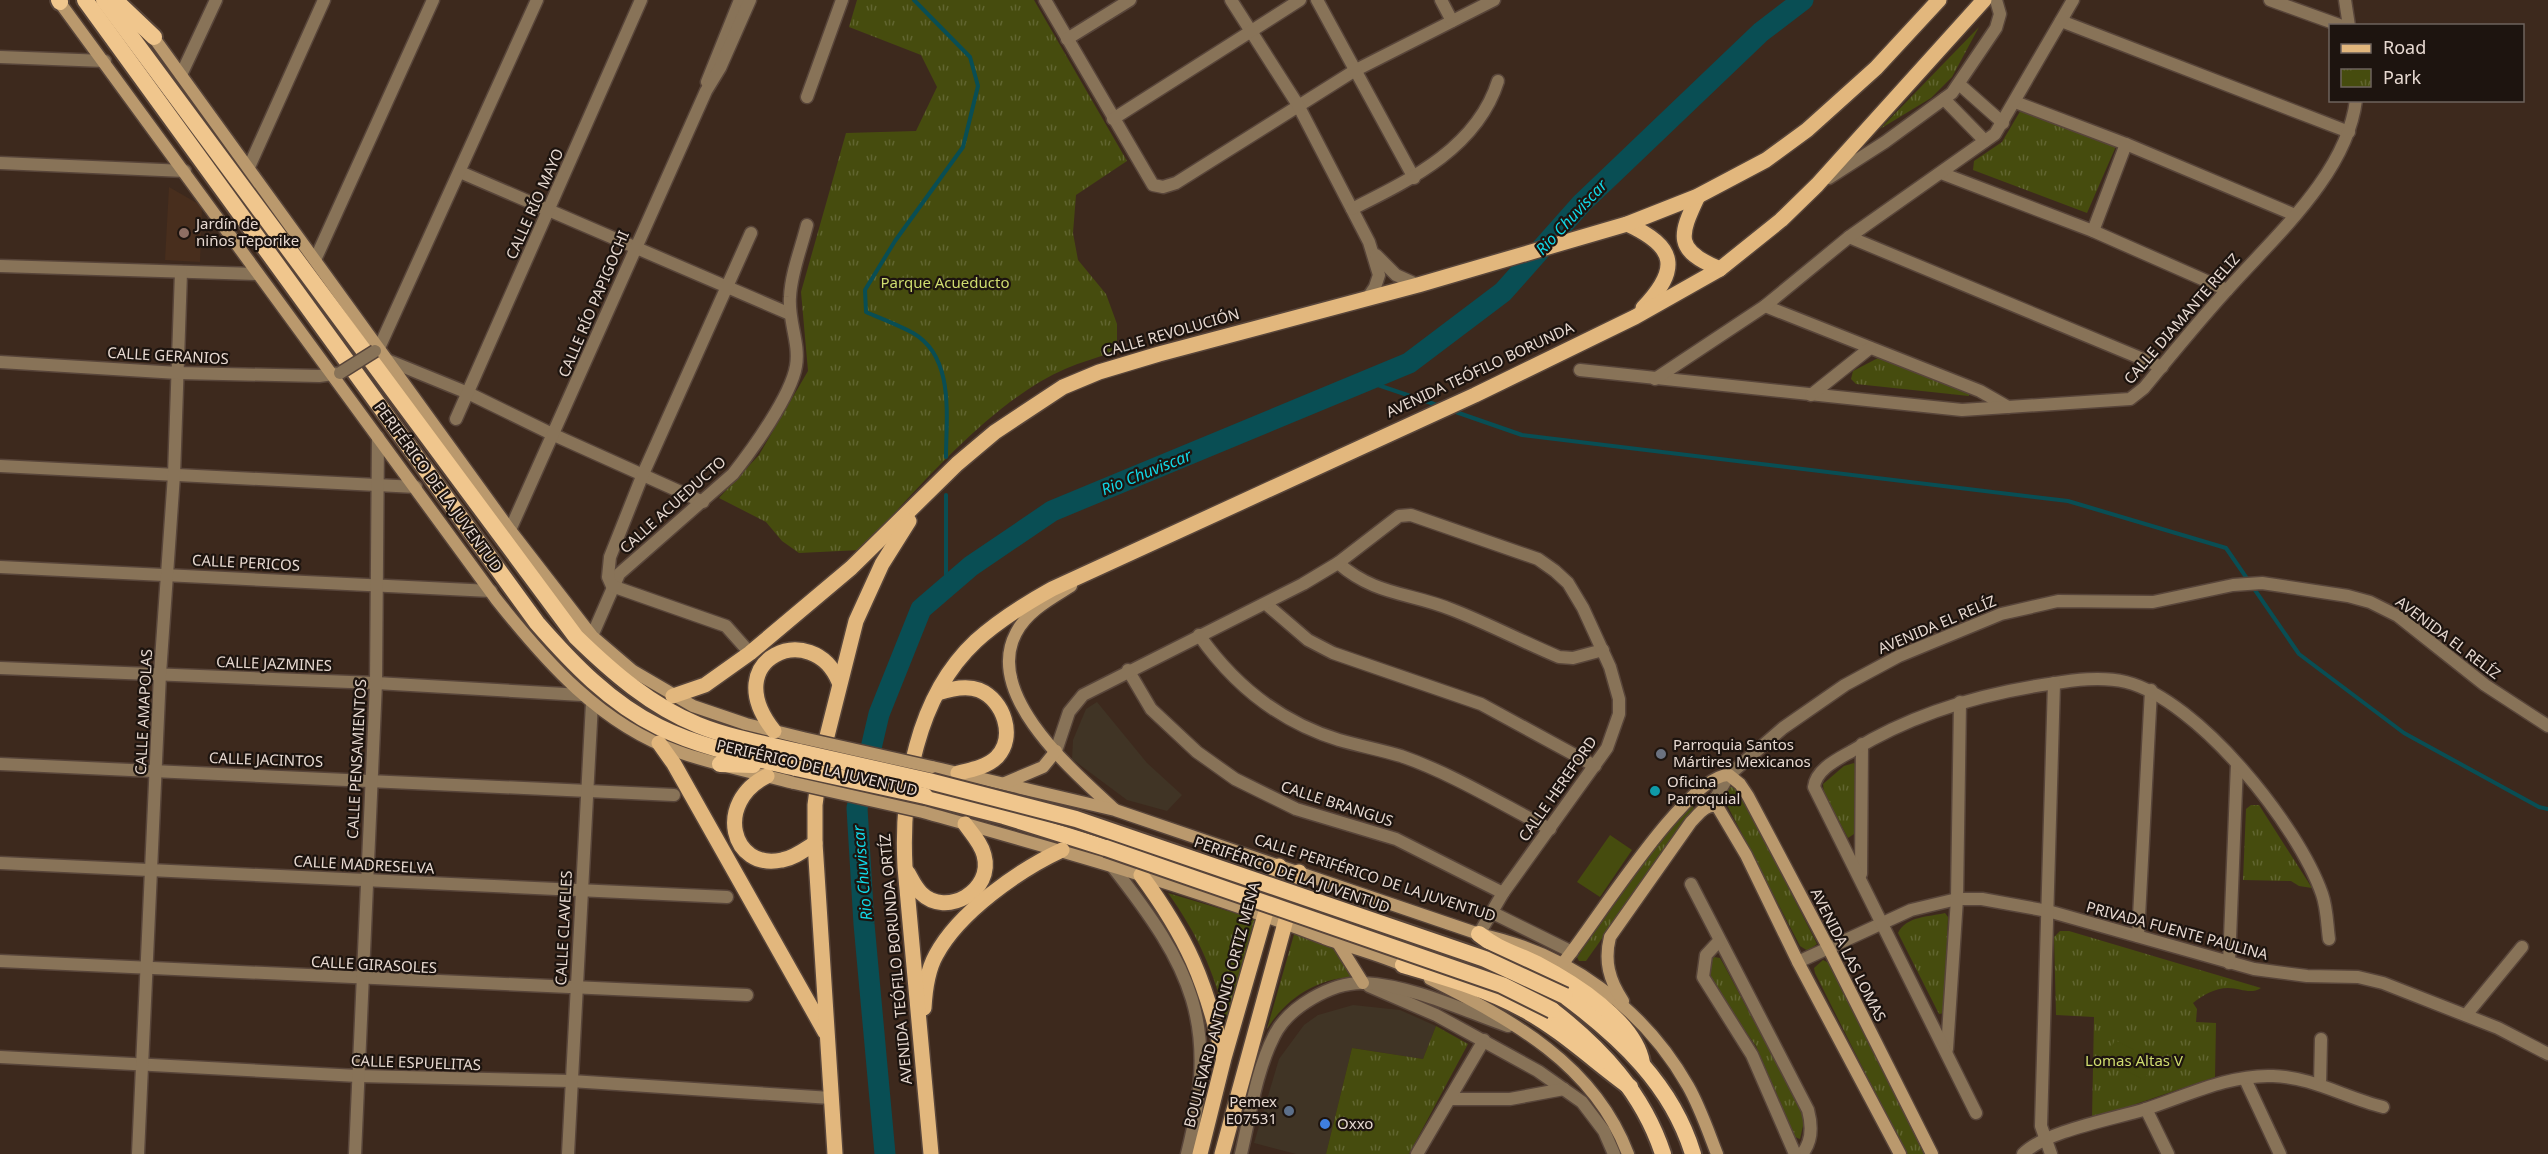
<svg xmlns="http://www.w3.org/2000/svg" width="2548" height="1154" font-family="'Noto Sans',sans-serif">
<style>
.commercial{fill:#403425}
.built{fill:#482e1d}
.park{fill:url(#park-tufts)}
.pitch{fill:#464c0e}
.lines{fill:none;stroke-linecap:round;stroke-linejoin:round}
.stream{stroke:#094e54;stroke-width:4}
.river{stroke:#094e54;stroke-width:21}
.minor-casing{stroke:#58453a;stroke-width:15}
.tertiary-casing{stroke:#58453a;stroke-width:15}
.secondary-casing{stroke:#58453a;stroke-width:15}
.primary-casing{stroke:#58453a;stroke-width:18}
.trunk-casing{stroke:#58453a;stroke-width:20}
.minor{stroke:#887358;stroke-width:12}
.tertiary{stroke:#887358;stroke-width:12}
.secondary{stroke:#ba996d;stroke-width:12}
.primary{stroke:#e2b77d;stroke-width:15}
.trunk{stroke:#f0c68d;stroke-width:16}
.tertiary-bridge-casing{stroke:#58453a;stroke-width:15;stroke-linecap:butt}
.secondary-bridge-casing{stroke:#58453a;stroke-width:15;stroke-linecap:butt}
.trunk-bridge-casing{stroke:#58453a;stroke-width:20;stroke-linecap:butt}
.tertiary-bridge{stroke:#887358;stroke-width:12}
.secondary-bridge{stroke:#ba996d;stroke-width:12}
.trunk-bridge{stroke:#f0c68d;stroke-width:16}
.education-dot{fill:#8d6e63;stroke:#1d140f;stroke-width:2}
.worship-dot{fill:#6b7280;stroke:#1d140f;stroke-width:2}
.culture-dot{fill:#0f9aa8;stroke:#1d140f;stroke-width:2}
.service-dot{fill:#5c6f8a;stroke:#1d140f;stroke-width:2}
.shop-dot{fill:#3f7fe0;stroke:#1d140f;stroke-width:2}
.labels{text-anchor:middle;stroke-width:4.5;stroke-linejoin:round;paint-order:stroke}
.street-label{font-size:15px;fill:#e7d9d1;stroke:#1d140f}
.poi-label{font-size:15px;fill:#e7d9d1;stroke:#1d140f;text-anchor:start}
.park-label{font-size:15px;fill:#cfdc6f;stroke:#1d140f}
.water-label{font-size:16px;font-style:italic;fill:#11d7e6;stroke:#1d140f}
</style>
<defs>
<pattern id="park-tufts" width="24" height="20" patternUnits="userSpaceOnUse" patternTransform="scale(1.5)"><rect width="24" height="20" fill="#464c0e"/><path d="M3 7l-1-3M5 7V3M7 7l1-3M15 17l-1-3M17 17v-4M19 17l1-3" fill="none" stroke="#616530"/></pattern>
</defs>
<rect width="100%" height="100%" fill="#3d291d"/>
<g class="commercial">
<polygon points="1097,702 1147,763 1182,795 1167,811 1127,800 1072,759 1073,740 1086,709"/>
<polygon points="1353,1005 1400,1010 1436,1026 1423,1059 1352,1048 1326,1154 1296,1154 1254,1143 1279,1059 1304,1025 1318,1015"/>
</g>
<polygon class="built" points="169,187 202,206 200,262 165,260"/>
<g class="park">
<path d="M857,0H1034L1127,161L1076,195L1073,233L1078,260L1106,294L1117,324V351C1099,357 1081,362 1065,369C991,401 915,491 861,550L799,553L782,541L766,522L719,498L759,455L808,371L801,292L846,133L916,131L937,87L921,55L849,27Z"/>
<polygon points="1979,27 1952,77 1931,98 1880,129"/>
<polygon points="2022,108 2117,144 2087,213 1973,170 1974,161 2002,142"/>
<polygon points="1878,358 1884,358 1969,389 1969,396 1856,384 1851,379 1853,371"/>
<polygon points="1854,763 1857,768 1857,832 1848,838 1824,793 1823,784 1844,766"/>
<polygon points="1737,786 1817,944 1808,951 1800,946 1726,803 1724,794 1730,787"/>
<polygon points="1692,804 1694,809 1586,961 1579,961 1577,957 1684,807"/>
<polygon points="2251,805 2259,805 2312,888 2299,886 2291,881 2243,880 2246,809"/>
<path d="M1168,893L1258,920L1229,1034C1217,979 1201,939 1168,893Z"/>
<path d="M1945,913L1948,917L1944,1013L1939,1014L1898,933C1906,916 1929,917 1945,913Z"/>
<path d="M1295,931L1339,951L1357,977C1319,977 1287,997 1267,1029Z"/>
<path d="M2060,931H2069L2261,988C2250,995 2241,988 2228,988C2215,988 2203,995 2193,1003L2197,1009L2196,1022L2216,1023L2215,1077L2092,1119L2094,1017L2056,1015L2054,937Z"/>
<path d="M1714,957L1720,958L1724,965L1805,1117L1800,1139L1795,1137L1756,1046L1710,981C1707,971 1707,964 1714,957Z"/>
<polygon points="1823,960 1829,963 1924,1154 1906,1154 1815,973 1814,968"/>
<polygon points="1436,1026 1468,1044 1409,1154 1326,1154 1352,1048 1423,1059"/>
</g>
<g class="pitch">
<polygon points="1610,835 1632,850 1600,897 1577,882"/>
<polygon points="2115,1040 2155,1061 2144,1080 2105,1060"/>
</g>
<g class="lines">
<g class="stream">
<path d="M914,0L970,57L978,86L963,147L895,241L865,290L866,312C882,319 898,325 913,333C955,357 946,417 946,457"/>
<polyline points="1366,381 1440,406"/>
<polyline points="1453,411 1522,435 2068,501 2226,548 2299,654 2404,733 2539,807 2548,809"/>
<polyline points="946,588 946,495"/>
</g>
<polyline class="river" points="885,1154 864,924 857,808 879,714 921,609 971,566 1052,511 1409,363 1503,292 1582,203 1761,32 1803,0"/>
<g class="minor-casing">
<g id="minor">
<polyline points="1045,0 1153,185 1163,187 1176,183 1354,71 1494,0"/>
<polyline points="1231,0 1298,105 1369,242 1379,275 1375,287 1367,299"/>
<polyline points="1317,0 1414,178"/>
<polyline points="1441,0 1452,21"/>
<polyline points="2270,0 2342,26"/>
<polyline points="2345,0 2349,26"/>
<polyline points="2061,21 2349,132"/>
<polyline points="1067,39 1130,0"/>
<polyline points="0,57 105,61"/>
<polyline points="181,75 216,0"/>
<polyline points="707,82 740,0"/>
<polyline points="1959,84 2003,123"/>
<polyline points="807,97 842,0"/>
<polyline points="1944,99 1985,141"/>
<polyline points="2015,102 2126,144 2295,215"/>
<polyline points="1113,119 1300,0"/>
<polyline points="0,163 185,171"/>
<polyline points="249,167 324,0"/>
<polyline points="460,172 790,314"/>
<polyline points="1941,173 2093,231 2227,290"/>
<polyline points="1829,178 1885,142 1952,93 1996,28 2000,14 1996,0"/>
<path d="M1352,209C1410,180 1477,148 1498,81"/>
<polyline points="2093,231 2126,144"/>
<polyline points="1849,237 2162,367"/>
<polyline points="1376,255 1396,275 1418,285"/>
<polyline points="315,260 433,0"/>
<polyline points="0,266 258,274"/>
<polyline points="1765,306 1980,391 2008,407"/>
<polyline points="379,348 537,0"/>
<polyline points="387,360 468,393 554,435 703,502"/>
<path d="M1580,370L1962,410L2130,399L2144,388C2171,355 2198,322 2227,290C2274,237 2347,174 2356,100"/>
<polyline points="1655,379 1765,306 1849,237 1995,134 2073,0"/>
<polyline points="1811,395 1870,348"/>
<polyline points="456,419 641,0"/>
<polyline points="0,466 416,487"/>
<polyline points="510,530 706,91 720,68 750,0"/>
<path d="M1338,563C1376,596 1409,592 1453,610C1489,624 1523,642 1559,657L1573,658L1603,650"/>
<polyline points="0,567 491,591"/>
<polyline points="1266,604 1308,640 1333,653 1481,704 1595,766"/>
<path d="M1199,635C1234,685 1280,722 1339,740C1360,746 1381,750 1401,756C1453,774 1501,804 1550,829"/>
<path d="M592,636L619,574L733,474C752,450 791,396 796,366C800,343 788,321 790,297C791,273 801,249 807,225"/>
<polyline points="750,653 726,626 612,586 608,577 610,557 643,474 751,233"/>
<polyline points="0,668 376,683 582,695"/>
<polyline points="1128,670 1151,709 1197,752 1235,779 1296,809 1396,839 1503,893"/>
<polyline points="1056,751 1069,712 1083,695 1303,584 1338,563 1399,516 1411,515 1538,559 1555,571 1568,583 1583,608 1610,667 1619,699 1619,714 1607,748 1503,893 1479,934"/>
<polyline points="0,764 674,795"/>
<polyline points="1711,806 1729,775 1783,728 1845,685 1899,656 2001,614 2058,601 2153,602 2233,585 2262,583 2348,596 2370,602 2398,616 2485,685 2548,726"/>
<polyline points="0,863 727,897"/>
<path d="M1112,866C1192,968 1220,1023 1187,1154"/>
<polyline points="1861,874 1862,744"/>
<path d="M1691,884L1808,1110C1812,1125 1812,1142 1802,1154"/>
<polyline points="1491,912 1572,952"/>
<polyline points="2138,936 2151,690"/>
<polyline points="1719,941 1706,955 1703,977 1752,1055 1795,1154"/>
<polyline points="0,961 747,995"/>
<polyline points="1798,962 1911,910 1957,899 1982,899 2048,911 2254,969 2307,976 2358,977 2383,983 2498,1028 2548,1054"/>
<polyline points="2229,963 2237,764"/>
<polyline points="1369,986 1436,1015 1538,1071 1582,1102 1604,1131 1614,1154"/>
<polyline points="2466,1015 2522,947"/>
<polyline points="1947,1049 1957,899 1960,702"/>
<polyline points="0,1057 358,1076 571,1081 831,1098"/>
<polyline points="2245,1079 2280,1154"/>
<polyline points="2320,1085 2321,1039"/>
<polyline points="1452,1099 1510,1099 1564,1089"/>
<polyline points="2146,1109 2168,1154"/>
<path d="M1976,1113L1814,787C1816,769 1838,759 1852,751C1912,714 1980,694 2049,684C2074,680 2101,676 2126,682C2198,700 2298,825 2322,894C2327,908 2327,924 2329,939"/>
<polyline points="138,1154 160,674 174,475 181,272"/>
<polyline points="355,1154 376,683 378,437"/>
<polyline points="568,1154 592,703"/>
<polyline points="1417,1154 1484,1040"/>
<path d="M2023,1154C2045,1131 2114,1119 2146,1109C2186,1096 2230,1074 2273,1076C2312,1077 2346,1098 2383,1107"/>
<polyline points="2051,1154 2041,1126 2054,683"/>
</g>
</g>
<g class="tertiary-casing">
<g id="tertiary">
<polyline points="0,362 178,373 319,376 340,373"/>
<path d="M1241,1154C1250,1116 1256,1071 1274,1036C1288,1007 1332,982 1364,983C1414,986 1462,1010 1508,1026"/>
</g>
</g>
<g class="secondary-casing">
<g id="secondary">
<path d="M58,0L496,599C546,662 601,725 679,752C716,765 756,773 794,783"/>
<polyline points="149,31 510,530 592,636 633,671 693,706 746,724 803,738"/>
<path d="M1071,586C1052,598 1027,611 1016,633C983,695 1074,772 1114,809"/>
<path d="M932,767L1115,810L1479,934C1568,953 1643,1007 1688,1086C1700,1107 1708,1131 1717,1154"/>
<polyline points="1005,783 1043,767 1056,751"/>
<path d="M923,812C1058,850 1193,887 1324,938C1352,948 1382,955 1409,968"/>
<polyline points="1338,943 1363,983"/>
<path d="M1563,963C1593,927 1687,774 1729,775L1740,784L1748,796L1829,949L1932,1154"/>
<path d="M1430,979C1512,1020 1594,1064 1628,1154"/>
<path d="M1623,1001C1609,980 1604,961 1610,937L1691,822C1699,814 1705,804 1717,806L1746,855L1798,962L1900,1154"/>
</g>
</g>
<g class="primary-casing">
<g id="primary">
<path d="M1698,196C1679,236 1674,250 1720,269"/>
<path d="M1627,224C1677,247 1680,269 1643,308"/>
<path d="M938,693C950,689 966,685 979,690C1004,700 1016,737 997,757C987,767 971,770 958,773"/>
<polyline points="673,696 705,685 750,653 851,568 957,464 995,432 1063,387 1099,372 1159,354 1418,285 1627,224 1698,196 1766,160 1807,130 1876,68 1939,0"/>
<path d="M774,731C716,658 813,618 839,682"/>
<polyline points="659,743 674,764 825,1032"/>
<path d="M767,776C714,802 731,871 782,860C794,858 804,850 815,843"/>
<path d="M908,873C912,880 915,887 921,893C946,918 994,891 984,855C981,843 972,834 965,824"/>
<path d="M1141,875C1188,939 1205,980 1223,1056"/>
<path d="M924,1008C925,990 927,971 936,955C959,912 1019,870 1062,850"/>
<polyline points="835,1154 815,843 815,805 821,760 856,621 882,564 909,521"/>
<path d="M931,1154L905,867C901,790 916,697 976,641C999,620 1025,604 1052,589L1475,395L1635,317L1720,269L1781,220L1817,185L1984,0"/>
<polyline points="1200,1154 1224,1058 1279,866"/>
<polyline points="1222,1154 1299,872"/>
</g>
</g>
<g class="trunk-casing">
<g id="trunk">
<polyline points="59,0 60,2"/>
<path d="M85,0L537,623C572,663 610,703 659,727C702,748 750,757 796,768"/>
<path d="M104,0L576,637C612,672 651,706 698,725C730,738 766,744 800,752"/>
<polyline points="115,0 154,37"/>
<polyline points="720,764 753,765"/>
<polyline points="925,796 1004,816 1106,848"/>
<path d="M1479,934C1497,949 1517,954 1537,964C1573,983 1635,1021 1642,1063"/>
<path d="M1403,965C1444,977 1485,988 1523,1009C1562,1030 1594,1061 1630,1087"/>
<path d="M1565,996C1621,1038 1672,1085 1693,1154"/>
<path d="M1552,1010C1602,1049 1643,1093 1663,1154"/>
</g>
</g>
<use href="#minor" class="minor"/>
<use href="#tertiary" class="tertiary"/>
<use href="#secondary" class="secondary"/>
<use href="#primary" class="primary"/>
<use href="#trunk" class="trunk"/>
<g class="tertiary-bridge-casing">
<polyline id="tertiary-bridge" points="340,373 375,351"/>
</g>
<g class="secondary-bridge-casing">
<g id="secondary-bridge">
<polyline points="803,738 932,767"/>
<polyline points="794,783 923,812"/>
</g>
</g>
<g class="trunk-bridge-casing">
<g id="trunk-bridge">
<polyline points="800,752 929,781 1076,819 1485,959 1565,996"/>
<polyline points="796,768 925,796"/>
<polyline points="1106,848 1502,985 1552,1010"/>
</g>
</g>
<use href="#tertiary-bridge" class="tertiary-bridge"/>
<use href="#secondary-bridge" class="secondary-bridge"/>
<use href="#trunk-bridge" class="trunk-bridge"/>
</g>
<circle class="education-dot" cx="184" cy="233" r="6"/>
<circle class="worship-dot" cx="1661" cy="754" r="6"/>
<circle class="culture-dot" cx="1655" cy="791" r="6"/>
<circle class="service-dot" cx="1289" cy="1111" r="6"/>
<circle class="shop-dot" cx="1325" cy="1124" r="6"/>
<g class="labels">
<g class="street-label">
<text transform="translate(535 204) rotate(-66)" y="5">CALLE RÍO MAYO</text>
<text transform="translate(594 304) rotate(-67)" y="5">CALLE RÍO PAPIGOCHI</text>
<text transform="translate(2182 319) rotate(-49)" y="5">CALLE DIAMANTE RELIZ</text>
<text transform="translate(1171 333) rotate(-16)" y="5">CALLE REVOLUCIÓN</text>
<text transform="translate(168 356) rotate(3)" y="5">CALLE GERANIOS</text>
<text transform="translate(1480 370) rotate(-25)" y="5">AVENIDA TEÓFILO BORUNDA</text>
<text transform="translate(438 487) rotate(54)" y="5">PERIFÉRICO DE LA JUVENTUD</text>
<text transform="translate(673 505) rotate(-42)" y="5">CALLE ACUEDUCTO</text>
<text transform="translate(246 563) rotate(3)" y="5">CALLE PERICOS</text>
<text transform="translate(1937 625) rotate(-23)" y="5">AVENIDA EL RELÍZ</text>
<text transform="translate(2448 638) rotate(37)" y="5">AVENIDA EL RELÍZ</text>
<text transform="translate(274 664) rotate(2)" y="5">CALLE JAZMINES</text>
<text transform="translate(144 712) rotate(-87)" y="5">CALLE AMAPOLAS</text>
<text transform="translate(357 759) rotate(-87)" y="5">CALLE PENSAMIENTOS</text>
<text transform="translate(266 760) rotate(2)" y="5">CALLE JACINTOS</text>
<text transform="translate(817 768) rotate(13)" y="5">PERIFÉRICO DE LA JUVENTUD</text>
<text transform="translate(1558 789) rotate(-55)" y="5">CALLE HEREFORD</text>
<text transform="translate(1337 804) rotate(18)" y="5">CALLE BRANGUS</text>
<text transform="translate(364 865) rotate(3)" y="5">CALLE MADRESELVA</text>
<text transform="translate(1292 875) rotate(19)" y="5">PERIFÉRICO DE LA JUVENTUD</text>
<text transform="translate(1375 878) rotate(18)" y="5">CALLE PERIFÉRICO DE LA JUVENTUD</text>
<text transform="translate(564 928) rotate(-87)" y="5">CALLE CLAVELES</text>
<text transform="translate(2177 931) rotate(15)" y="5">PRIVADA FUENTE PAULINA</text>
<text transform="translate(1848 955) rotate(63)" y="5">AVENIDA LAS LOMAS</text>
<text transform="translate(896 959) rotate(-95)" y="5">AVENIDA TEÓFILO BORUNDA ORTÍZ</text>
<text transform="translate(374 965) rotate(3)" y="5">CALLE GIRASOLES</text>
<text transform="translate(1222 1005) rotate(-75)" y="5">BOULEVARD ANTONIO ORTIZ MENA</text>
<text transform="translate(416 1063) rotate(2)" y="5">CALLE ESPUELITAS</text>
</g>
<g class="poi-label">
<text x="196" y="229">Jardín de<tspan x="196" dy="17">niños Teporike</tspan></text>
<text x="1673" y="750">Parroquia Santos<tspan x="1673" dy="17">Mártires Mexicanos</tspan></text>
<text x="1667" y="787">Oficina<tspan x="1667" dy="17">Parroquial</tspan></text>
<text x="1277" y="1107" text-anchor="end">Pemex<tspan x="1277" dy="17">E07531</tspan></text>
<text x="1337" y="1129">Oxxo</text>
</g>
<g class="park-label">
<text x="945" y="288">Parque Acueducto</text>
<text x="2134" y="1066">Lomas Altas V</text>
</g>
<g class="water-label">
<text transform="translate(1571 217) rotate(-47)" y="6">Rio Chuviscar</text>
<text transform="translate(1146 472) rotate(-22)" y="6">Rio Chuviscar</text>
<text transform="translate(862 873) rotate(-95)" y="6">Rio Chuviscar</text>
</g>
</g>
<rect x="2329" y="24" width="195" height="78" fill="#1d140f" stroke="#6e635d" stroke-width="1.5"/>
<rect x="2341" y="44" width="30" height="9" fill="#e2b77d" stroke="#6e635d" stroke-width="1.5"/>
<text x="2383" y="54" font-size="18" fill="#e7d9d1">Road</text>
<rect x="2341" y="69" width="30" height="18" fill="url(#park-tufts)" stroke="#6e635d" stroke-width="1.5"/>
<text x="2383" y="84" font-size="18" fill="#e7d9d1">Park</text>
</svg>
